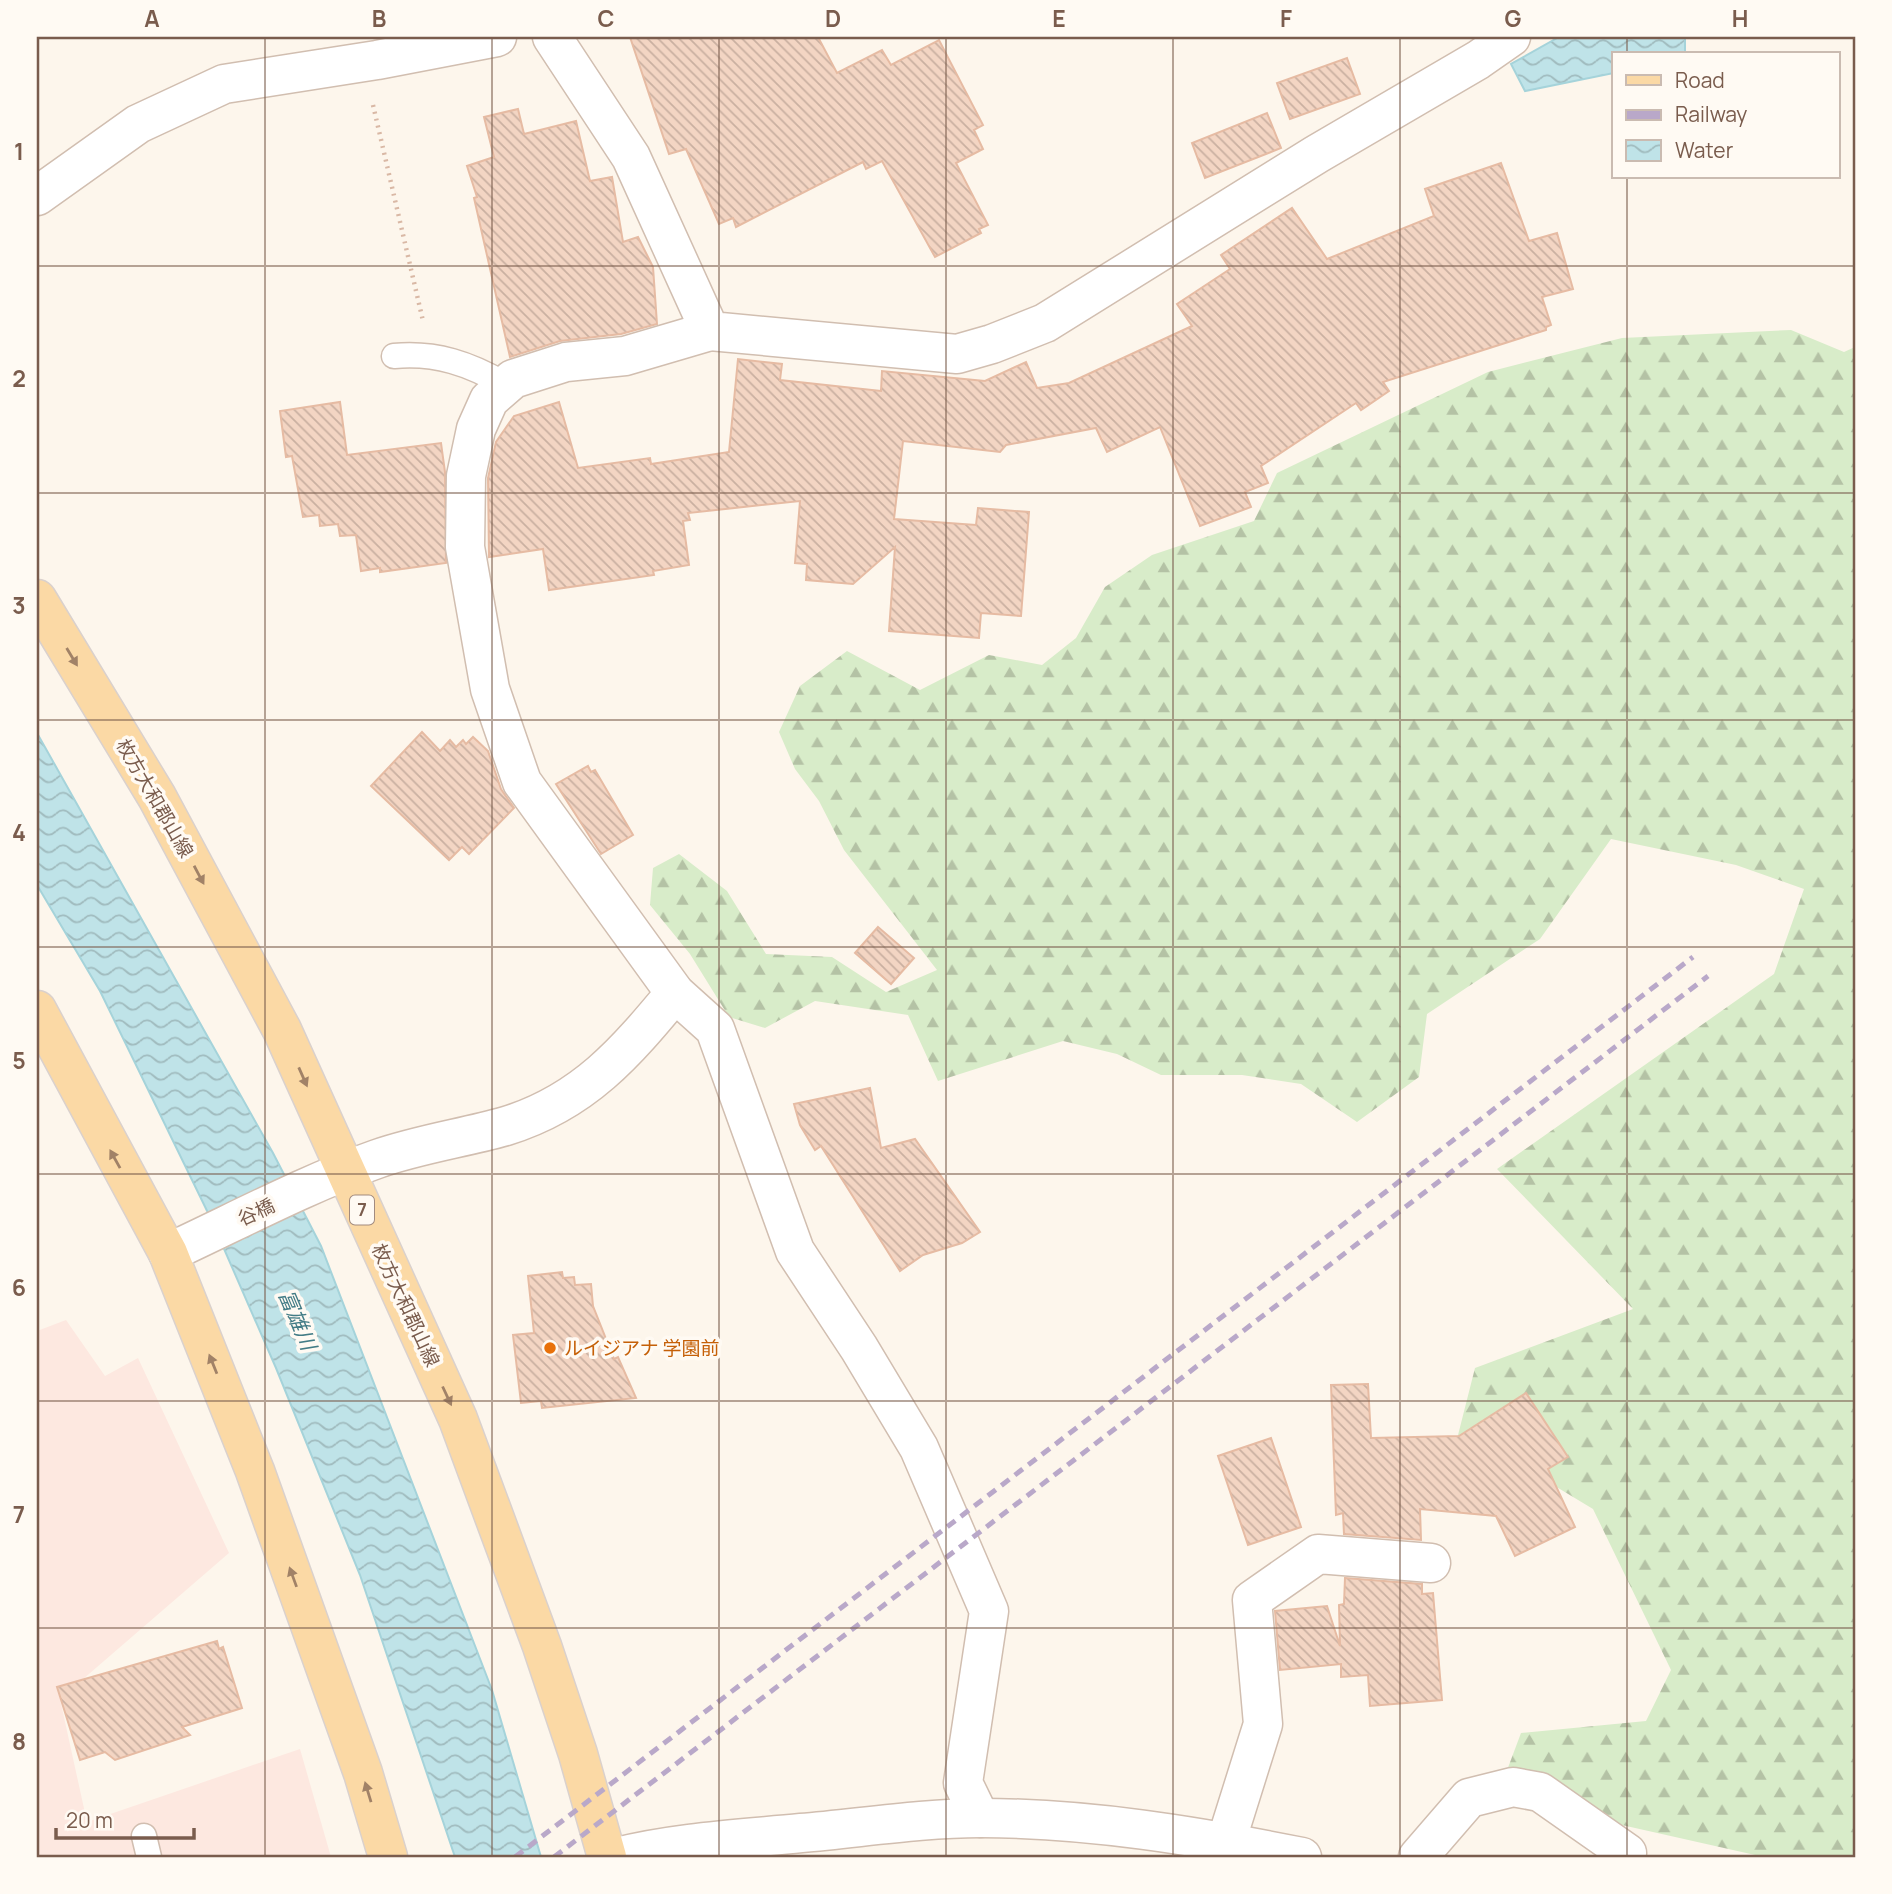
<svg xmlns="http://www.w3.org/2000/svg" width="1892" height="1894" font-family="Manrope,'Noto Sans JP',sans-serif">
<style>
.commercial{fill:#fde8e0}
.forest{fill:url(#forest-firs)}
.water{fill:url(#water-waves);stroke:#a5d3da;stroke-width:2}
.building{fill:url(#building-back-hatch);stroke:#e6bba3;stroke-width:2}
.lines{fill:none;stroke-linecap:round;stroke-linejoin:round}
.lane-casing{stroke:#d1beb0;stroke-width:27}
.street-casing{stroke:#d1beb0;stroke-width:41}
.primary-casing{stroke:#dad1cd;stroke-width:41}
.path{stroke:#d9b8a5;stroke-width:4.5;stroke-dasharray:2 5;stroke-linecap:butt}
.lane{stroke:#fff;stroke-width:24}
.street{stroke:#fff;stroke-width:38}
.primary{stroke:#fbd9a5;stroke-width:38}
.rail{stroke:#b9a8c9;stroke-width:5;stroke-dasharray:10 7;stroke-linecap:butt}
.oneway{fill:#a18267}
.grid{fill:none;stroke:#7a5c4d;stroke-width:2;stroke-opacity:0.55}
.food-dot{fill:#e8710a;stroke:#fffaf3;stroke-width:2.5}
.labels{text-anchor:middle;stroke-width:7;stroke-linejoin:round;paint-order:stroke}
.shield{fill:#fffaf3;stroke:#a28b7f;stroke-width:2}
.shield-label{font-size:18px;font-weight:bold;fill:#7a5c4d}
.street-label{font-size:19px;fill:#7a5c4d;stroke:#fffaf3}
.food-label{font-size:19px;fill:#c56008;stroke:#fffaf3;text-anchor:start}
.water-label{font-size:21px;font-style:italic;fill:#437c86;stroke:#fffaf3}
.neatline{fill:none;stroke:#7a5c4d;stroke-width:2.5}
.grid-label{font-size:23px;text-anchor:middle;font-weight:bold;fill:#7a5c4d}
</style>
<defs>
<pattern id="forest-firs" width="22" height="20" patternUnits="userSpaceOnUse" patternTransform="scale(1.75)"><rect width="22" height="20" fill="#d8ecc9"/><path d="M5 1l3.5 6h-7zM16 11l3.5 6h-7z" fill="#b4c2a5"/></pattern>
<pattern id="water-waves" width="16" height="10" patternUnits="userSpaceOnUse" patternTransform="scale(1.75)"><rect width="16" height="10" fill="#bfe3e8"/><path d="M0 5q4-4 8 0t8 0" fill="none" stroke="#a0bbbe"/></pattern>
<pattern id="building-back-hatch" width="6" height="6" patternUnits="userSpaceOnUse" patternTransform="scale(1.75)"><rect width="6" height="6" fill="#f3d5c3"/><path d="M-1 5l2 2M0 0l6 6M5-1l2 2" fill="none" stroke="#cab0a1"/></pattern>
</defs>
<rect width="100%" height="100%" fill="#fdf6ec"/>
<polygon class="commercial" points="66,1320 105,1376 138,1358 229,1553 60,1699 87,1822 300,1749 331,1857 37,1857 37,1331"/>
<polygon class="forest" points="1791,330 1844,352 1855,347 1855,1857 1764,1857 1497,1797 1521,1733 1646,1721 1671,1670 1593,1509 1535,1474 1457,1439 1475,1368 1633,1309 1497,1169 1774,974 1804,889 1736,865 1611,839 1540,939 1427,1014 1419,1077 1357,1122 1301,1084 1242,1075 1161,1075 1117,1054 1063,1041 938,1081 908,1015 815,1001 765,1028 729,1017 690,954 650,905 653,868 679,854 727,891 766,954 832,957 886,992 937,970 844,850 819,801 795,769 779,732 800,686 847,651 920,690 989,655 1042,665 1076,638 1105,587 1152,555 1254,521 1277,473 1488,372 1622,338"/>
<g class="water">
<polygon points="1559,37 1685,37 1685,54 1614,54 1614,73 1525,91 1511,64"/>
<polygon points="37,733 273,1153 321,1246 492,1690 541,1857 455,1857 360,1575 276,1368 211,1219 100,991 37,885"/>
</g>
<g class="building">
<polygon points="630,37 818,37 837,73 882,50 891,65 939,40 983,125 974,130 983,149 956,163 988,225 979,229 981,233 935,257 882,161 866,169 863,162 736,227 733,218 719,224 686,149 669,154"/>
<polygon points="1347,58 1360,94 1290,119 1277,83"/>
<polygon points="518,109 524,134 576,121 590,181 612,177 623,242 638,237 653,267 657,324 621,334 560,341 510,357 474,198 477,197 467,166 494,157 484,117"/>
<polygon points="1267,113 1281,148 1205,178 1192,143"/>
<polygon points="1501,163 1529,241 1557,233 1573,289 1542,297 1551,325 1546,327 1546,330 1383,382 1389,391 1361,410 1356,403 1261,466 1268,483 1245,492 1251,507 1200,526 1160,427 1107,452 1096,428 1006,445 1000,452 903,441 894,519 976,525 978,508 1029,512 1021,616 981,613 979,638 889,631 895,547 853,584 806,580 807,564 795,563 800,501 688,513 690,520 683,521 689,565 653,571 654,575 549,590 543,549 489,557 488,478 496,442 514,416 559,402 578,468 650,458 651,464 729,452 738,359 782,364 780,380 881,391 882,371 985,381 1026,362 1037,388 1069,383 1192,326 1177,304 1230,269 1221,255 1292,208 1327,259 1434,216 1425,189"/>
<polygon points="340,402 347,455 441,443 445,472 446,563 380,572 380,568 361,571 356,535 340,536 338,524 320,526 319,515 303,517 292,456 286,457 280,411"/>
<polygon points="422,732 440,751 450,740 456,747 463,740 466,744 473,737 488,751 501,789 514,808 469,854 462,847 449,860 371,786"/>
<polygon points="588,766 591,772 595,770 633,835 601,854 556,784"/>
<polygon points="878,927 914,958 891,984 855,953"/>
<polygon points="870,1088 881,1148 915,1139 980,1232 962,1243 923,1255 900,1271 821,1146 815,1150 800,1125 794,1104"/>
<polygon points="562,1272 563,1278 574,1277 575,1285 591,1284 593,1306 614,1359 618,1357 636,1398 542,1408 541,1401 521,1403 513,1335 534,1333 528,1276"/>
<polygon points="1368,1384 1371,1438 1459,1436 1526,1393 1568,1457 1548,1469 1575,1527 1515,1556 1496,1516 1420,1509 1421,1540 1344,1534 1343,1513 1336,1515 1331,1385"/>
<polygon points="1271,1438 1301,1527 1248,1545 1218,1456"/>
<polygon points="1345,1578 1422,1584 1422,1594 1433,1593 1442,1700 1370,1706 1368,1675 1341,1677 1341,1664 1280,1670 1275,1611 1327,1606 1340,1646 1339,1605 1344,1604"/>
<polygon points="217,1641 219,1649 223,1647 242,1708 182,1727 190,1735 115,1760 105,1752 80,1760 57,1687"/>
</g>
<g class="lines">
<g class="lane-casing">
<g id="lane">
<path d="M394,356C436,352 470,364 506,385"/>
<polyline points="144,1836 149,1857"/>
</g>
</g>
<g class="street-casing">
<g id="street">
<polyline points="552,37 631,157 710,331 957,354 992,344 1045,323 1317,154 1478,60 1511,37"/>
<polyline points="37,196 138,124 224,84 377,60 497,37"/>
<polyline points="710,331 625,356 566,362 513,379 489,400 476,429 466,476 465,547 490,689 522,782 675,993 715,1029 795,1251 859,1348 919,1448 989,1611 963,1783 980,1818"/>
<path d="M168,1253C237,1221 306,1184 377,1159C420,1144 464,1138 506,1126C584,1102 626,1052 675,993"/>
<path d="M617,1857C677,1842 740,1839 801,1833C860,1828 922,1818 981,1818C1088,1818 1197,1836 1302,1857"/>
<polyline points="1224,1857 1226,1842 1263,1724 1252,1600 1318,1554 1431,1563"/>
<polyline points="1418,1857 1469,1798 1513,1787 1540,1792 1627,1853 1626,1857"/>
</g>
</g>
<g class="primary-casing">
<g id="primary">
<polyline points="37,599 157,797 282,1030 458,1419 542,1646 578,1754 607,1857"/>
<polyline points="37,1010 168,1253 255,1471 363,1773 388,1857"/>
</g>
</g>
<polyline class="path" points="373,105 423,321"/>
<use href="#lane" class="lane"/>
<use href="#street" class="street"/>
<use href="#primary" class="primary"/>
<g class="rail">
<polyline points="515,1857 1693,957"/>
<polyline points="554,1857 1708,976"/>
</g>
</g>
<defs><path id="oneway-solid" d="M-6-.8H1V-3.2L6.5 0L1 3.2V.8H-6Z" transform="scale(1.75)"/></defs>
<g class="oneway">
<use href="#oneway-solid" transform="translate(72 657) rotate(59)"/>
<use href="#oneway-solid" transform="translate(199 875) rotate(62)"/>
<use href="#oneway-solid" transform="translate(303 1077) rotate(66)"/>
<use href="#oneway-solid" transform="translate(115 1159) rotate(-119)"/>
<use href="#oneway-solid" transform="translate(213 1364) rotate(-112)"/>
<use href="#oneway-solid" transform="translate(447 1396) rotate(65)"/>
<use href="#oneway-solid" transform="translate(293 1577) rotate(-110)"/>
<use href="#oneway-solid" transform="translate(368 1792) rotate(-107)"/>
</g>
<path class="grid" d="M265,37V1857M492,37V1857M719,37V1857M946,37V1857M1173,37V1857M1400,37V1857M1627,37V54M1627,177V1857M37,266H1855M37,493H1855M37,720H1855M37,947H1855M37,1174H1855M37,1401H1855M37,1628H1855"/>
<circle class="food-dot" cx="550" cy="1348" r="7"/>
<g class="labels">
<rect class="shield" x="350" y="1195.5" width="24" height="29" rx="5"/>
<g class="shield-label">
<text x="362" y="1216">7</text>
</g>
<g class="street-label">
<text transform="translate(155 798) rotate(60)" y="7">枚方大和郡山線</text>
<text transform="translate(256 1212) rotate(-25)" y="7">谷橋</text>
<text transform="translate(406 1305) rotate(65)" y="7">枚方大和郡山線</text>
</g>
<g class="food-label">
<text x="564" y="1355">ルイジアナ 学園前</text>
</g>
<g class="water-label">
<text transform="translate(297 1320) rotate(67)" y="7">富雄川</text>
</g>
</g>
<rect width="1892" height="1894" fill="none" stroke="#fffaf3" stroke-width="77"/>
<rect x="1612" y="52" width="228" height="126" fill="#fffaf3" stroke="#cabbb1" stroke-width="2"/>
<rect x="1626" y="75" width="35" height="10" fill="#fbd9a5" stroke="#cabbb1" stroke-width="2"/>
<text x="1675" y="88" font-size="21" fill="#7a5c4d">Road</text>
<rect x="1626" y="110" width="35" height="10" fill="#b9a8c9" stroke="#cabbb1" stroke-width="2"/>
<text x="1675" y="122" font-size="21" fill="#7a5c4d">Railway</text>
<rect x="1626" y="140" width="35" height="21" fill="url(#water-waves)" stroke="#cabbb1" stroke-width="2"/>
<text x="1675" y="158" font-size="21" fill="#7a5c4d">Water</text>
<path d="M56 1828v10h138v-10" fill="none" stroke="#7a5c4d" stroke-width="3.5"/>
<text x="66" y="1828" font-size="21" fill="#7a5c4d" stroke="#fffaf3" stroke-width="5" paint-order="stroke">20 m</text>
<rect x="38" y="38" width="1816" height="1818" class="neatline"/>
<g class="grid-label">
<text x="152" y="27">A</text>
<text x="379" y="27">B</text>
<text x="606" y="27">C</text>
<text x="833" y="27">D</text>
<text x="1059" y="27">E</text>
<text x="1286" y="27">F</text>
<text x="1513" y="27">G</text>
<text x="1740" y="27">H</text>
<text x="19" y="160">1</text>
<text x="19" y="387">2</text>
<text x="19" y="614">3</text>
<text x="19" y="841">4</text>
<text x="19" y="1069">5</text>
<text x="19" y="1296">6</text>
<text x="19" y="1523">7</text>
<text x="19" y="1750">8</text>
</g>
</svg>
